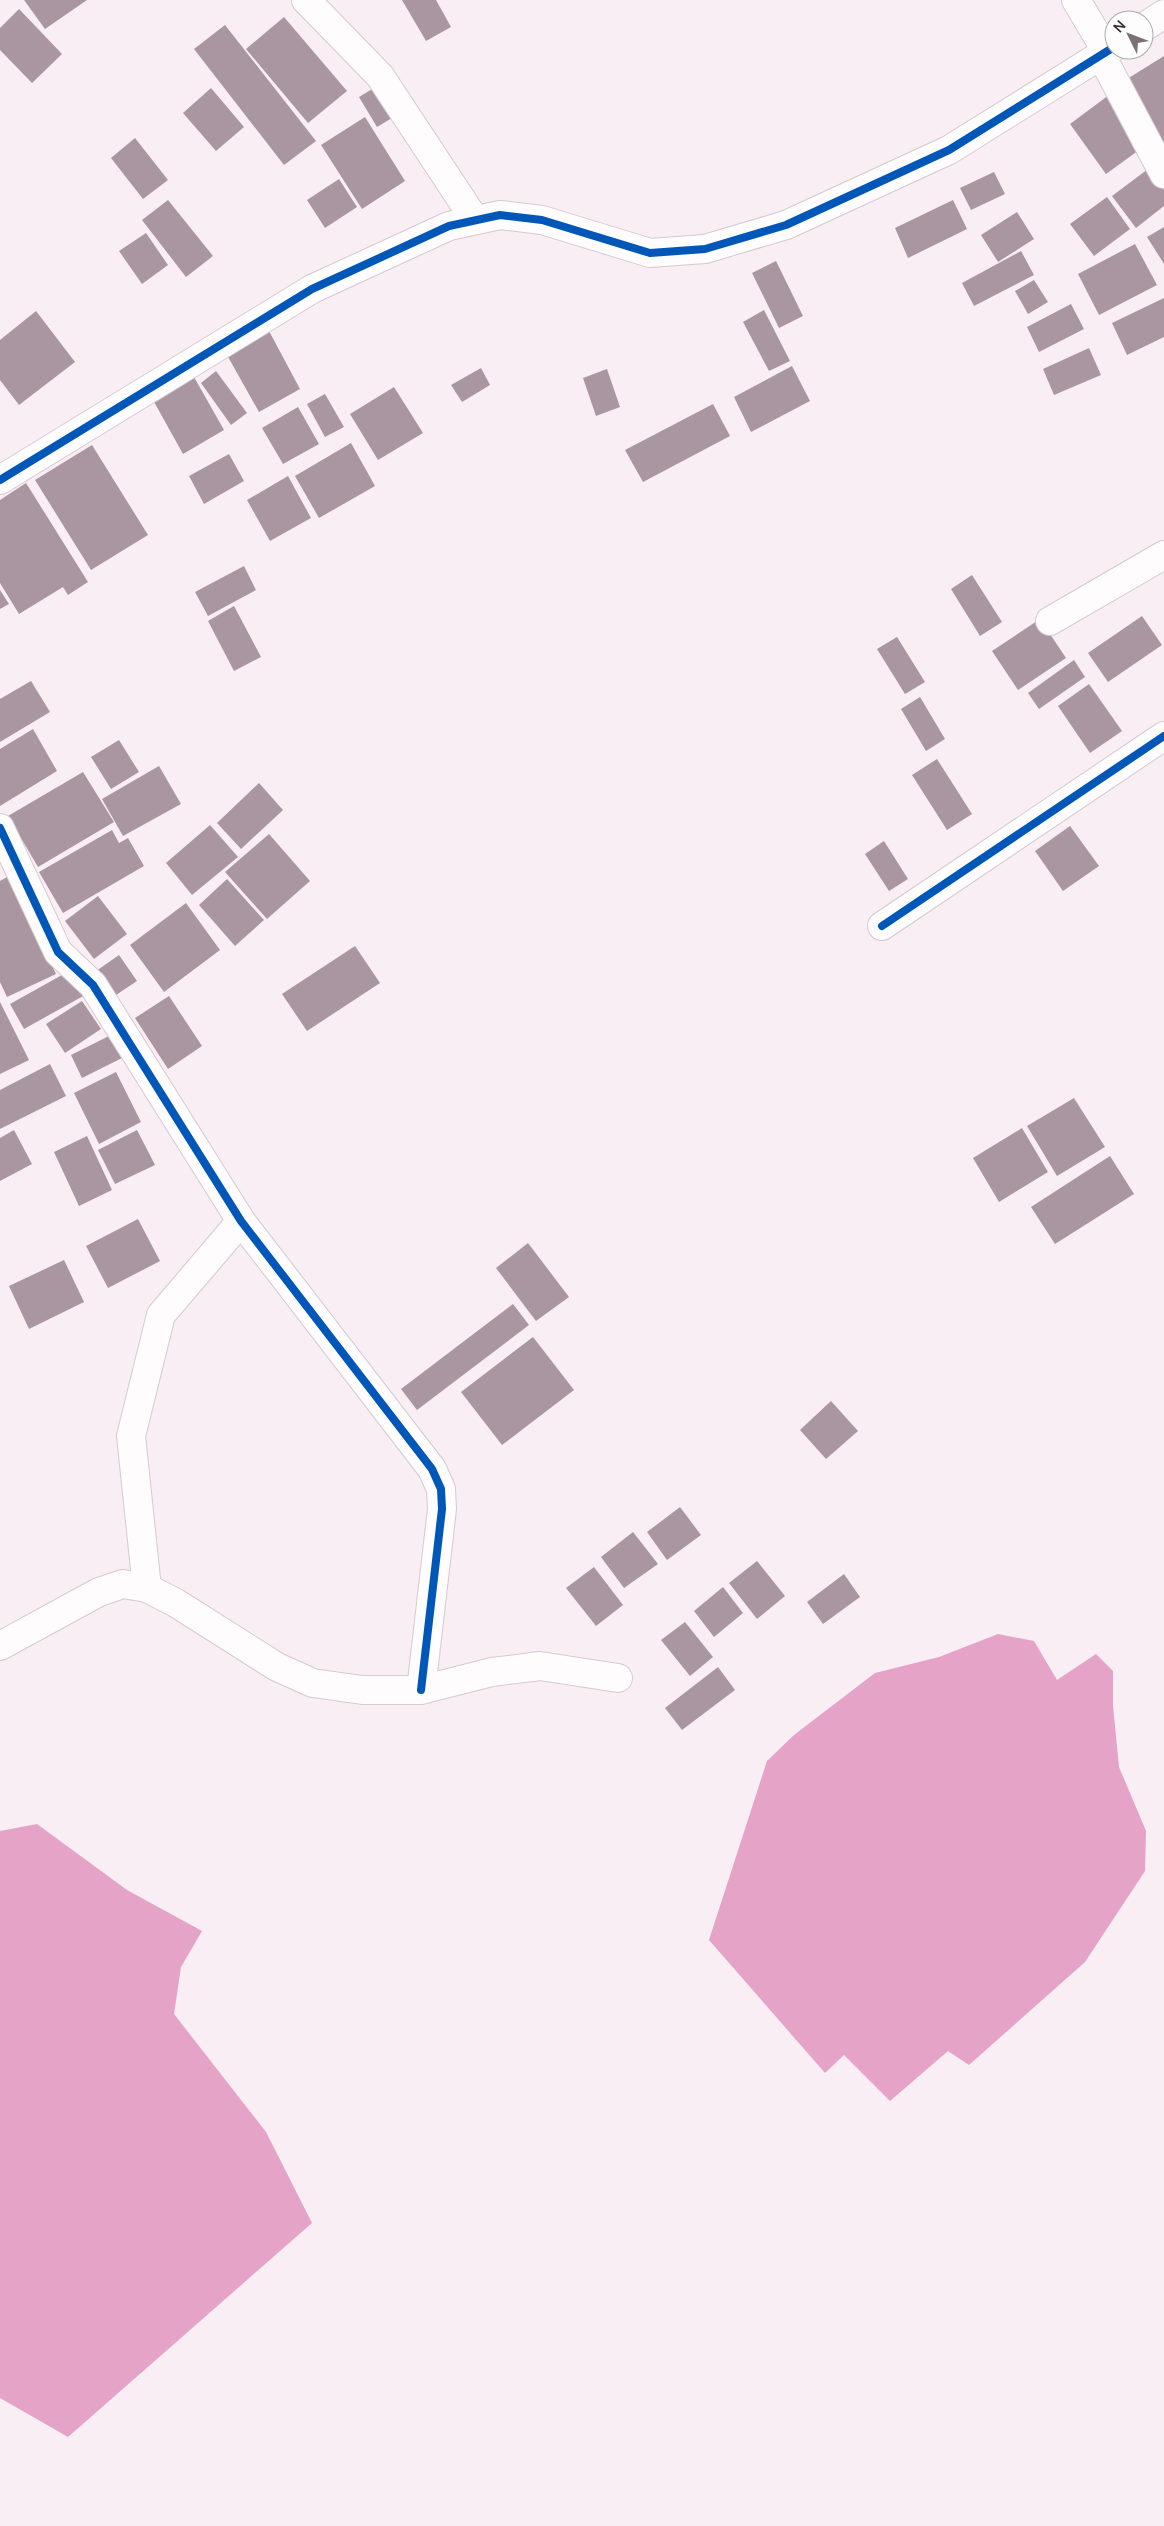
<svg xmlns="http://www.w3.org/2000/svg" width="1164" height="2526" font-family="Manrope,sans-serif">
<style>
.water{fill:#e4a3c7}
.building{fill:#aa96a1}
.lines{fill:none;stroke-linecap:round;stroke-linejoin:round}
.minor-casing{stroke:#d4cacf;stroke-width:30}
.tertiary-casing{stroke:#d4cacf;stroke-width:30}
.minor{stroke:#fefcfd;stroke-width:28}
.tertiary{stroke:#fefcfd;stroke-width:28}
.cycleway-casing{stroke:#fdfdfd;stroke-width:11}
.cycleway{stroke:#0057b8;stroke-width:8}
</style>
<rect width="100%" height="100%" fill="#f8eef3"/>
<g class="water">
<polygon points="998,1634 1034,1641 1057,1680 1096,1654 1113,1671 1113,1706 1119,1767 1146,1831 1145,1871 1085,1962 969,2065 948,2051 890,2101 844,2055 825,2073 709,1940 767,1761 794,1735 875,1673 939,1657"/>
<polygon points="37,1824 127,1890 202,1931 181,1967 174,2014 266,2132 312,2223 68,2437 0,2398 0,1831"/>
</g>
<g class="building">
<polygon points="24,0 87,0 45,29"/>
<polygon points="402,0 436,0 451,27 426,41"/>
<polygon points="19,9 62,54 32,83 0,50 0,28"/>
<polygon points="284,17 347,91 308,123 246,49"/>
<polygon points="225,25 316,141 284,165 194,49"/>
<polygon points="1164,56 1164,152 1119,84"/>
<polygon points="211,88 244,127 216,151 183,113"/>
<polygon points="374,88 392,118 377,127 359,97"/>
<polygon points="1109,95 1146,145 1106,174 1070,124"/>
<polygon points="365,117 405,181 362,209 321,145"/>
<polygon points="135,138 168,180 143,199 111,158"/>
<polygon points="1148,169 1164,190 1164,206 1136,228 1112,196"/>
<polygon points="994,172 1005,194 971,210 960,188"/>
<polygon points="339,179 357,207 325,228 307,200"/>
<polygon points="1107,197 1130,229 1094,256 1070,224"/>
<polygon points="168,200 213,256 186,277 142,220"/>
<polygon points="953,200 967,229 908,258 895,228"/>
<polygon points="1017,212 1034,239 998,262 981,235"/>
<polygon points="1164,227 1164,264 1147,237"/>
<polygon points="146,233 168,265 142,284 119,251"/>
<polygon points="1135,244 1157,285 1099,315 1078,274"/>
<polygon points="1021,251 1034,275 974,306 962,283"/>
<polygon points="776,261 803,316 779,328 752,273"/>
<polygon points="1034,280 1048,302 1028,314 1015,291"/>
<polygon points="1164,298 1164,337 1127,355 1112,323"/>
<polygon points="1071,304 1084,329 1039,352 1027,327"/>
<polygon points="764,310 790,361 769,371 743,322"/>
<polygon points="36,311 75,362 19,405 0,380 0,340"/>
<polygon points="269,331 300,389 259,412 227,355"/>
<polygon points="1089,348 1101,375 1054,395 1043,369"/>
<polygon points="792,366 810,401 751,432 734,397"/>
<polygon points="481,368 490,385 462,402 451,385"/>
<polygon points="607,369 620,407 596,416 583,378"/>
<polygon points="216,371 247,413 231,425 201,383"/>
<polygon points="194,377 224,430 183,454 153,400"/>
<polygon points="394,387 423,433 378,460 350,414"/>
<polygon points="325,394 344,427 325,437 307,404"/>
<polygon points="713,404 730,436 643,482 625,450"/>
<polygon points="298,407 319,444 283,464 262,428"/>
<polygon points="351,443 375,486 319,518 295,476"/>
<polygon points="92,445 148,535 91,570 35,480"/>
<polygon points="229,454 244,481 204,504 189,476"/>
<polygon points="288,476 311,518 270,541 247,500"/>
<polygon points="26,483 88,582 68,595 63,587 19,614 0,583 0,500"/>
<polygon points="244,566 256,590 208,616 195,592"/>
<polygon points="972,575 1002,622 980,636 951,589"/>
<polygon points="0,590 9,604 0,609"/>
<polygon points="234,606 261,657 234,671 208,621"/>
<polygon points="1142,616 1162,645 1108,682 1088,653"/>
<polygon points="1040,619 1066,658 1018,690 992,651"/>
<polygon points="897,637 925,682 905,694 877,649"/>
<polygon points="1074,660 1085,677 1039,709 1028,693"/>
<polygon points="31,681 50,712 0,742 0,699"/>
<polygon points="1089,684 1122,731 1090,753 1058,706"/>
<polygon points="920,697 945,739 926,751 901,709"/>
<polygon points="33,729 57,771 0,806 0,749"/>
<polygon points="119,740 139,772 111,789 91,757"/>
<polygon points="937,759 972,814 947,830 912,775"/>
<polygon points="159,766 181,804 123,836 102,799"/>
<polygon points="83,772 114,822 38,867 8,816"/>
<polygon points="259,783 283,810 241,849 217,823"/>
<polygon points="210,825 238,857 192,895 166,863"/>
<polygon points="1070,826 1099,866 1063,891 1035,851"/>
<polygon points="112,830 119,843 128,838 144,866 63,913 39,872"/>
<polygon points="269,834 310,881 267,919 225,872"/>
<polygon points="884,841 908,879 889,891 865,854"/>
<polygon points="9,876 56,974 7,997 0,982 0,881"/>
<polygon points="227,879 264,920 235,946 199,905"/>
<polygon points="98,896 127,934 94,959 65,921"/>
<polygon points="186,903 220,950 164,992 130,945"/>
<polygon points="355,946 380,983 307,1031 282,994"/>
<polygon points="119,955 137,981 107,1001 89,976"/>
<polygon points="71,970 85,995 24,1029 10,1004"/>
<polygon points="169,996 202,1046 168,1069 135,1018"/>
<polygon points="82,1001 101,1029 65,1053 46,1024"/>
<polygon points="0,1002 29,1060 0,1074"/>
<polygon points="117,1032 128,1055 82,1078 71,1055"/>
<polygon points="50,1064 66,1096 0,1129 0,1090"/>
<polygon points="116,1072 141,1122 99,1144 74,1093"/>
<polygon points="1074,1098 1105,1147 1057,1176 1027,1126"/>
<polygon points="1022,1128 1048,1172 999,1202 973,1158"/>
<polygon points="14,1130 32,1164 0,1181 0,1138"/>
<polygon points="137,1130 155,1165 115,1184 98,1150"/>
<polygon points="87,1136 112,1190 79,1206 54,1152"/>
<polygon points="1110,1156 1134,1194 1055,1244 1031,1207"/>
<polygon points="138,1219 160,1261 108,1288 86,1246"/>
<polygon points="528,1243 569,1297 536,1321 496,1268"/>
<polygon points="64,1260 84,1302 29,1329 9,1286"/>
<polygon points="513,1304 529,1325 417,1410 401,1389"/>
<polygon points="533,1337 574,1390 502,1445 461,1392"/>
<polygon points="831,1401 858,1431 826,1459 800,1430"/>
<polygon points="680,1507 701,1535 667,1560 647,1532"/>
<polygon points="633,1532 658,1564 624,1588 601,1557"/>
<polygon points="757,1561 785,1596 757,1619 729,1583"/>
<polygon points="594,1567 623,1605 596,1626 566,1588"/>
<polygon points="844,1574 860,1597 823,1624 807,1602"/>
<polygon points="723,1587 743,1613 714,1637 694,1611"/>
<polygon points="685,1622 713,1657 690,1676 661,1640"/>
<polygon points="718,1667 735,1690 682,1730 665,1708"/>
</g>
<g class="lines">
<g class="minor-casing">
<g id="minor">
<polyline points="306,0 380,76 475,220"/>
<polyline points="1076,0 1107,52"/>
<polyline points="1101,55 1164,174"/>
<polyline points="1050,621 1164,555"/>
<polyline points="0,828 58,952 93,985 241,1221 432,1469 441,1489 442,1509 421,1690"/>
<polyline points="882,926 1164,736"/>
<polyline points="147,1588 131,1436 161,1315 241,1221"/>
<polyline points="0,1646 99,1592 123,1584 147,1588 176,1603 277,1667 313,1683 362,1690 421,1690 492,1672 540,1666 618,1678"/>
</g>
</g>
<g class="tertiary-casing">
<g id="tertiary">
<polyline points="1144,27 1164,14"/>
<polyline points="0,480 312,289 449,226 500,215 542,220 650,253 705,249 786,225 949,150 1114,47"/>
</g>
</g>
<use href="#minor" class="minor"/>
<use href="#tertiary" class="tertiary"/>
<g class="cycleway-casing">
<g id="cycleway">
<polyline points="0,480 312,289 449,226 500,215 542,220 650,253 705,249 786,225 949,150 1114,47"/>
<polyline points="0,828 58,952 93,985 241,1221 432,1469 441,1489 442,1509 421,1690"/>
<polyline points="882,926 1164,736"/>
</g>
</g>
<use href="#cycleway" class="cycleway"/>
</g>
<g transform="translate(1129 35) rotate(312)"><circle r="24" fill="#fdfdfd" stroke="#aeaaac"/>
<path d="M0-4L9 19L0 12L-9 19Z" fill="#7b7176"/>
<text y="-8" font-size="14" font-weight="bold" text-anchor="middle" fill="#382d32">N</text>
</g>
</svg>
